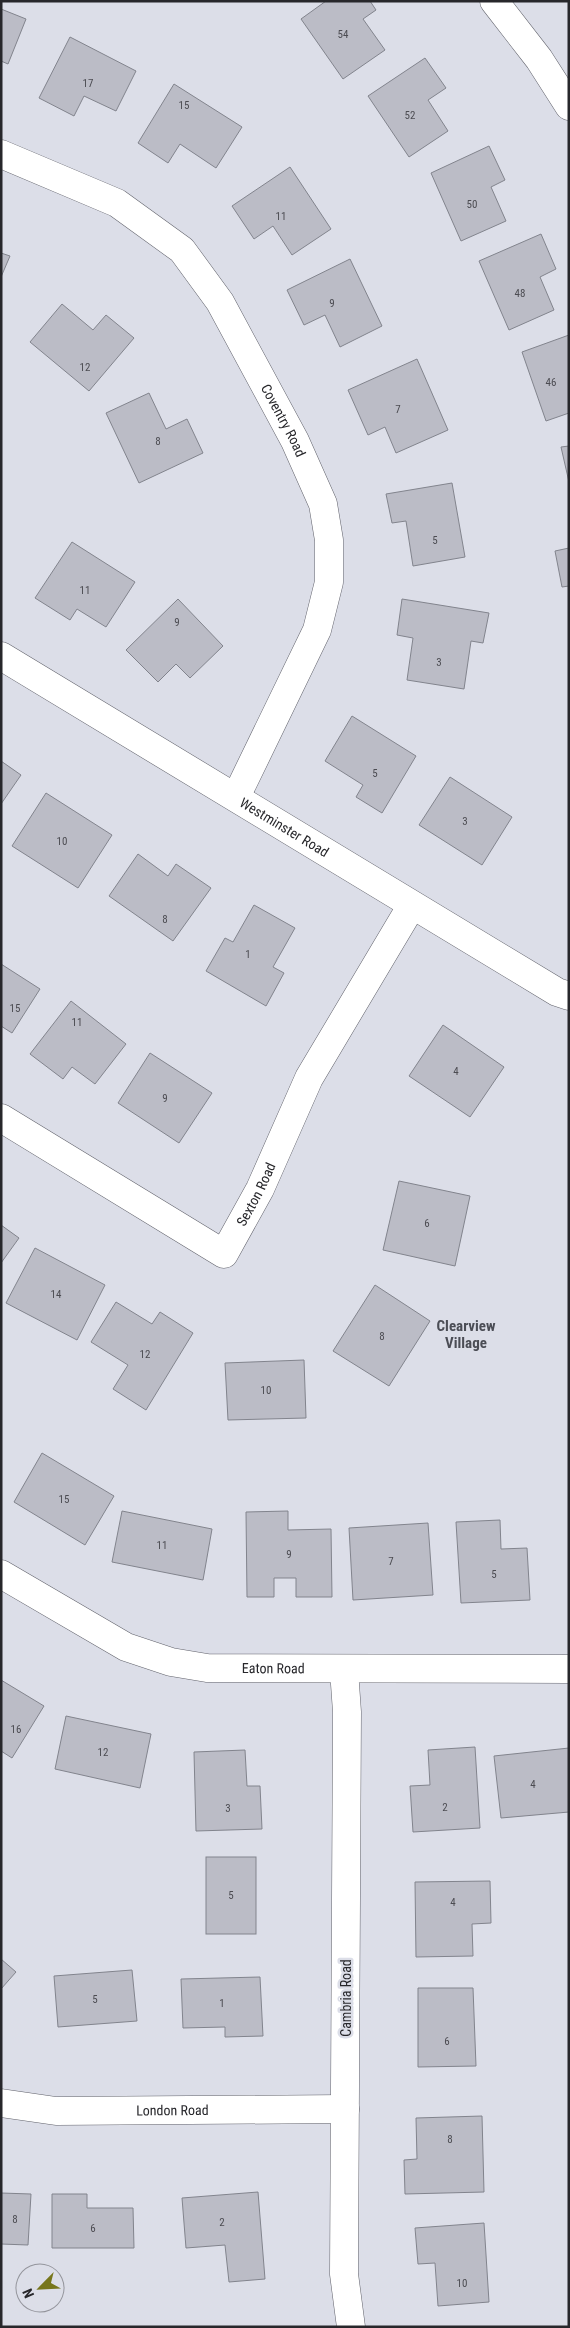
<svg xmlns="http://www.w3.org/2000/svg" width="570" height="2328" font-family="'Roboto Condensed',sans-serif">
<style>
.building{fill:#bbbcc6;stroke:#82848d}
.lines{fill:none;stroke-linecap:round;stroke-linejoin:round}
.street-casing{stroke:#61626b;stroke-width:29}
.street{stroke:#fff;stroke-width:28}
.labels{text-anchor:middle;stroke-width:5;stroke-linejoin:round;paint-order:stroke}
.number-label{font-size:11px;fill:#4c4c52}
.street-label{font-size:14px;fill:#27272b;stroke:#dcdee8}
.neighbourhood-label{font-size:15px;font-weight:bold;fill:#4b4d55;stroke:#dcdee8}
</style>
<rect width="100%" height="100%" fill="#dcdee8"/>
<g class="building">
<polygon points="326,1 370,1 376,10 363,19 385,50 343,79 301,19"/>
<polygon points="1,9 26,19 8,64 1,61"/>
<polygon points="70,37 136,71 116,111 84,96 74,116 39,98"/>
<polygon points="425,58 446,88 428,100 448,131 409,157 368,96"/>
<polygon points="174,84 242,127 216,168 180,144 168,163 138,143"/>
<polygon points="489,146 505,180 491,187 506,221 461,241 431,173"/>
<polygon points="290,167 331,229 292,255 273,226 254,239 232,206"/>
<polygon points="541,234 556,269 540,277 554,310 509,330 479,261"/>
<polygon points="1,253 10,256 1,277"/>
<polygon points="350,259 382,326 340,347 325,315 304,325 287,290"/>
<polygon points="62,304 93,330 106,315 134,338 89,391 30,342"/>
<polygon points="569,335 569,413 546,421 522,352"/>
<polygon points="417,359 448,430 396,453 385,427 368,435 348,390"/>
<polygon points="149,393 166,429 187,419 203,453 139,483 106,413"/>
<polygon points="569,446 569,482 561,447"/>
<polygon points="452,483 465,557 413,566 406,521 392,523 386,494"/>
<polygon points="72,542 135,582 106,627 77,609 70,620 35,598"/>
<polygon points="569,548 569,586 562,587 555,551"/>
<polygon points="178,599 223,646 190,678 176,664 158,682 126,650"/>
<polygon points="402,599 489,613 483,643 471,641 464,689 407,680 413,638 397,635"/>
<polygon points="352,716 416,756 382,813 356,797 363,785 325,761"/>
<polygon points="1,761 21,775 1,804"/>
<polygon points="450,777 512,817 482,865 419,825"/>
<polygon points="46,793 112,835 78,888 12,846"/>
<polygon points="138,854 168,876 176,864 211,888 173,941 109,896"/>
<polygon points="254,905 295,928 273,967 284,973 266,1006 206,971 225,938 233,942"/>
<polygon points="1,964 40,989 12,1033 1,1026"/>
<polygon points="71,1001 126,1044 95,1084 72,1067 63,1079 30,1054"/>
<polygon points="443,1025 504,1067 470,1117 409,1076"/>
<polygon points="150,1053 212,1093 179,1143 118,1103"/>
<polygon points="399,1181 470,1196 455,1266 383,1250"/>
<polygon points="1,1225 19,1238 1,1263"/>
<polygon points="35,1248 105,1285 77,1340 6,1303"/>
<polygon points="375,1285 430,1321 389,1386 333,1351"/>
<polygon points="116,1302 152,1324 160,1312 193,1333 146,1410 113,1389 128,1365 91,1342"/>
<polygon points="304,1360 306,1418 228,1420 225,1363"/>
<polygon points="42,1453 114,1496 85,1545 14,1502"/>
<polygon points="122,1511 212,1529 203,1580 112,1562"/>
<polygon points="288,1511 288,1530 331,1529 332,1597 296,1597 296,1578 274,1578 274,1597 247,1597 246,1512"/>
<polygon points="500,1520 501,1549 527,1548 530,1600 461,1603 456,1522"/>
<polygon points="428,1523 433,1595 353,1600 349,1528"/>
<polygon points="1,1680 44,1706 12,1758 1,1751"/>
<polygon points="66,1716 151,1734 140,1788 55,1769"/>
<polygon points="475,1747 480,1828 413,1832 410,1786 430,1785 428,1750"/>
<polygon points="569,1748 569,1812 501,1818 494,1756"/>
<polygon points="245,1750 247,1786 260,1786 262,1829 196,1831 194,1752"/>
<rect x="206" y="1857" width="50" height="77"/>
<polygon points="490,1881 491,1923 472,1924 473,1956 416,1957 415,1882"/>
<polygon points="1,1959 16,1972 1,1989"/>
<polygon points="132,1970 137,2021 58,2027 54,1976"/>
<polygon points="260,1977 263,2036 225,2037 225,2027 183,2028 181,1979"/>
<polygon points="418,1988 473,1988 476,2066 418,2067"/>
<polygon points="482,2116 484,2192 405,2194 404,2160 417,2159 416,2118"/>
<polygon points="258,2192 265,2279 229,2282 225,2245 186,2248 182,2198"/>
<polygon points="1,2193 31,2194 28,2245 1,2244"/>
<polygon points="52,2194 87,2194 87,2208 133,2208 134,2248 52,2248"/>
<polygon points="484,2223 489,2302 438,2306 435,2263 418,2264 415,2228"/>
</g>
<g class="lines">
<g class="street-casing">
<g id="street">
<polyline points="494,1 539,59 569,106"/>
<path id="s1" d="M1,154L117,203L182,250L220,302L295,441L323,504L329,540V582L317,630L236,797"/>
<path id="s2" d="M1,656L557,992L569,996"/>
<path id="s3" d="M1,1118L224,1254L260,1189L309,1078L412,905"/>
<path id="s4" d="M1,1574L126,1647L171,1662L207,1668L569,1669"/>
<polyline points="344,1670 347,1712 344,2274 351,2327"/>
<path id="s5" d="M1,2103L56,2111L345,2109"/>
</g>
</g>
<use href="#street" class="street"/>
</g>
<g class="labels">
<g class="number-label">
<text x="343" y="38">54</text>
<text x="88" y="87">17</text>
<text x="184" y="109">15</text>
<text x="410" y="119">52</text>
<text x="472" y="208">50</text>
<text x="281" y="220">11</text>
<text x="520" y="297">48</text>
<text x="332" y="307">9</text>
<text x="85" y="371">12</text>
<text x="551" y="386">46</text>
<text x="398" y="413">7</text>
<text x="158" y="445">8</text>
<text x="435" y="544">5</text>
<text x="85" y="594">11</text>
<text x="177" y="626">9</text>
<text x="439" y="666">3</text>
<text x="375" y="777">5</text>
<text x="465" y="825">3</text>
<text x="62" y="845">10</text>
<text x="165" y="923">8</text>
<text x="248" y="958">1</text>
<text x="15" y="1012">15</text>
<text x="77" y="1026">11</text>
<text x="456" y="1075">4</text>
<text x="165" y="1102">9</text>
<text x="427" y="1227">6</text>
<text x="56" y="1298">14</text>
<text x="382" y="1340">8</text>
<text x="145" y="1358">12</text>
<text x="266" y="1394">10</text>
<text x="64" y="1503">15</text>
<text x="162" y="1549">11</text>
<text x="289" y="1558">9</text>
<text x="391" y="1565">7</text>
<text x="494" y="1578">5</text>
<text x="16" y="1733">16</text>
<text x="103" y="1756">12</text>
<text x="533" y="1788">4</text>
<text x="445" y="1811">2</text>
<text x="228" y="1812">3</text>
<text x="231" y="1899">5</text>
<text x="453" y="1906">4</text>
<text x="95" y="2003">5</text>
<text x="222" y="2007">1</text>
<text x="447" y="2045">6</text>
<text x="450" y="2143">8</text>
<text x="15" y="2223">8</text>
<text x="222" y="2226">2</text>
<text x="93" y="2232">6</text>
<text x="462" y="2287">10</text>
</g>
<g class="street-label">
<text dy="5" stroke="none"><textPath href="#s1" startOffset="405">Coventry Road</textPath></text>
<text dy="5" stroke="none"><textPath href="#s2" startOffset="331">Westminster Road</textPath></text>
<text dy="5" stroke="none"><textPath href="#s3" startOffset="329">Sexton Road</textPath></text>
<text dy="5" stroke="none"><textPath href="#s4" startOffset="295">Eaton Road</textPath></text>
<text transform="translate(346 1998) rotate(-90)" y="5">Cambria Road</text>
<text dy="5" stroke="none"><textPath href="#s5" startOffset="172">London Road</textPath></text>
</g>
<g class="neighbourhood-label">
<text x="466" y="1331">Clearview<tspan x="466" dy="17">Village</tspan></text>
</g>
</g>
<rect width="570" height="2328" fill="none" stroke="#27272b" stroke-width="5"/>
<g transform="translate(40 2288) rotate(246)"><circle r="24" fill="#dcdee8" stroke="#94959c"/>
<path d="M0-4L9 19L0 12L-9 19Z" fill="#77761c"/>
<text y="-8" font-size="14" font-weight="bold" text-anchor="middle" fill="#27272b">N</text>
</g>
</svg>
